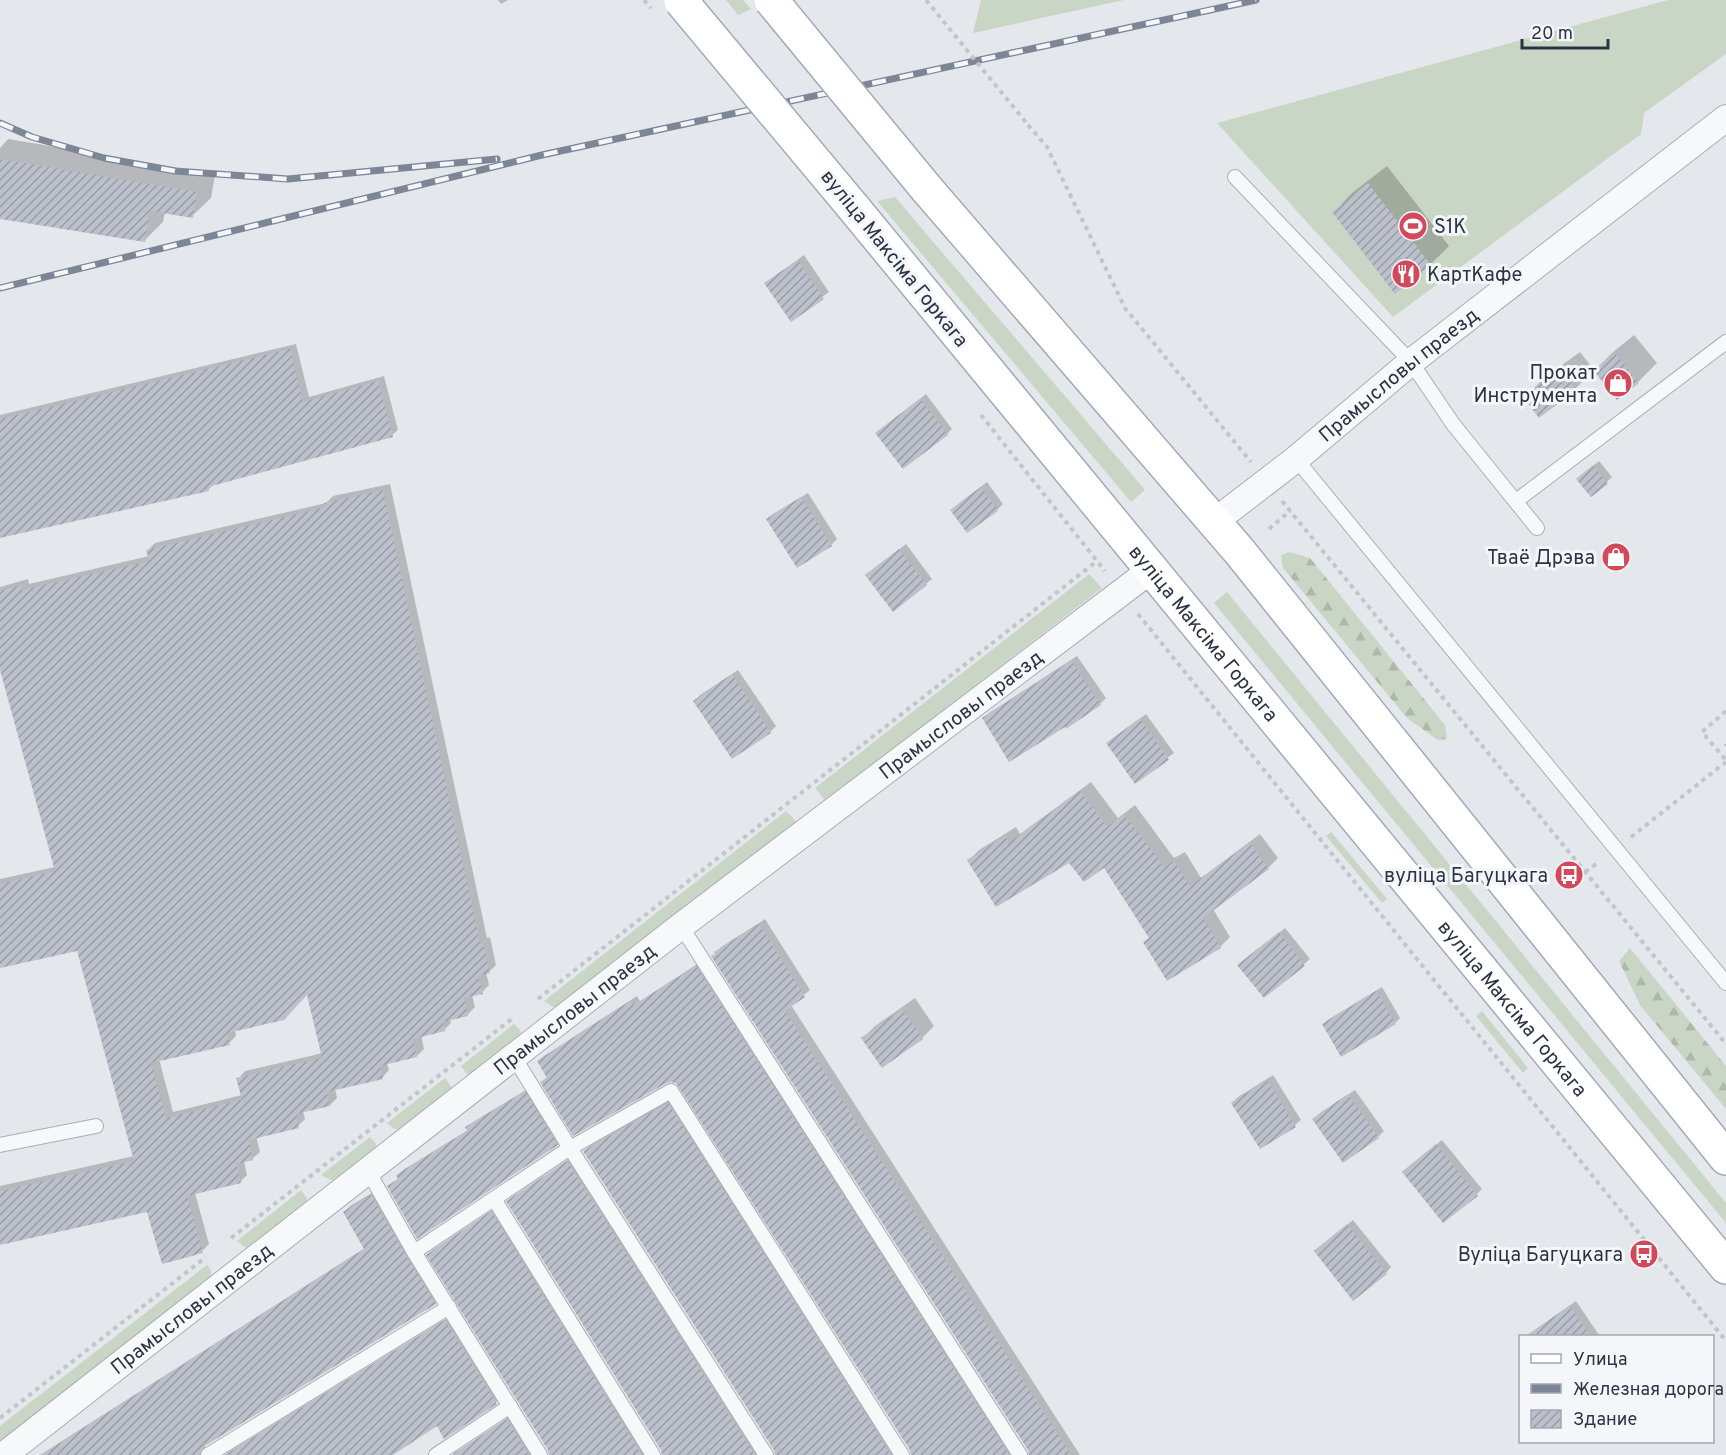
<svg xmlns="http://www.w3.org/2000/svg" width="1726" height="1455" font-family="Overpass,sans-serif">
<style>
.grass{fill:#c9d6c5}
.forest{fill:url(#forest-firs)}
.shadow{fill:#0003;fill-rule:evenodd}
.building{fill:url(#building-hatch);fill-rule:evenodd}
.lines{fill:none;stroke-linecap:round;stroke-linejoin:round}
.lane-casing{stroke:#a9aeb7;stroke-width:16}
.street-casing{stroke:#a9aeb7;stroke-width:28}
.primary-casing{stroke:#a3abb8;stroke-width:36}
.path{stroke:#c2c5cb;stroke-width:4;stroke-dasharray:4.5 4.5;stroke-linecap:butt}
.lane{stroke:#f7f8fa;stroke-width:14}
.street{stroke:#f7f8fa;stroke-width:26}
.primary{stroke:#fff;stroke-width:33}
.rail-casing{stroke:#7d8696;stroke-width:7}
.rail{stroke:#f4f6f9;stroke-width:4.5;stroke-dasharray:14;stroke-linecap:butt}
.primary-bridge-casing{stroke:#a3abb8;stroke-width:36;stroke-linecap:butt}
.path-bridge{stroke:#c2c5cb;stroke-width:4;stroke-dasharray:4.5 4.5;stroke-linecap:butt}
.primary-bridge{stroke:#fff;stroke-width:33}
.labels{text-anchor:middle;stroke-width:6;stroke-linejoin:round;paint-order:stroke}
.poi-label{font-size:20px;fill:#2b3445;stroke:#f4f6f9;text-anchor:end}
.street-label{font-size:20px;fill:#2b3445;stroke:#f4f6f9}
</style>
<defs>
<pattern id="forest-firs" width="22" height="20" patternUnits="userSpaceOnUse" patternTransform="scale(1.5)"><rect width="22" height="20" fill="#c9d6c5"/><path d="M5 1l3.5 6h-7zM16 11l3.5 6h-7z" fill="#adb8ab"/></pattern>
<pattern id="building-hatch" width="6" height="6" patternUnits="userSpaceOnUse" patternTransform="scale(1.5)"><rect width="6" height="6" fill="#bbc0ca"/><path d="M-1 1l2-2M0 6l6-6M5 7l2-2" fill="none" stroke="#989da6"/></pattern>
</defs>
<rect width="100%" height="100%" fill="#e4e7ec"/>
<g class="grass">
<polygon points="726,0 743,0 751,9 738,15"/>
<polygon points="981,0 1124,0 973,33"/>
<polygon points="1668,0 1726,0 1726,54 1644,113 1641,134 1393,317 1217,123"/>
<polygon points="895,197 1145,490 1131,502 877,201"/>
<polygon points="1089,574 1102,588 826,801 815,788"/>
<polygon points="1227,592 1726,1203 1726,1223 1214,603"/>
<polygon points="786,811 798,824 565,1005 553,1007 544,1001"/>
<polygon points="1331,832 1387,899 1382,903 1326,836"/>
<polygon points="1482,1011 1528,1068 1523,1073 1476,1016"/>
<polygon points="514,1024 520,1030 522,1038 475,1074 467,1074 461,1066"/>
<polygon points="445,1078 454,1091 404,1129 395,1129 387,1123"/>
<polygon points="370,1137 376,1144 375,1152 340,1180 331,1180 321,1175"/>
<polygon points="301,1190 307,1198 305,1206 252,1248 245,1247 237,1241"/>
<polygon points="207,1265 211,1270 211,1279 0,1444 0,1426"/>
</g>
<g class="forest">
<polygon points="1289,552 1310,558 1445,725 1447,739 1438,740 1407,718 1283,568 1281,555"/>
<polygon points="1630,948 1726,1066 1726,1109 1640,1005 1619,961"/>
</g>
<g class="shadow">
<polygon points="498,0 508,0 501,4"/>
<polygon points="8,139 215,174 211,198 192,216 165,212 163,222 144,241 0,217 0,148"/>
<polygon points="1387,166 1449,246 1431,264 1395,292 1334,212 1352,193"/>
<polygon points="804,255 829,292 791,320 772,278"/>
<polygon points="1634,335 1657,363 1638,382 1617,398 1595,370 1613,352"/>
<polygon points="296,344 309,397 384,376 398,430 392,435 214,484 208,490 0,537 0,415"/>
<polygon points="1580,352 1594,370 1575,389 1525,397 1544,378"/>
<polygon points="926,394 952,429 947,434 883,427"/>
<polygon points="1599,461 1612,477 1607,482 1584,473"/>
<polygon points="987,482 1003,504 997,510 958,504"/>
<path d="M390,484L487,938L490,937L496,965L489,972H486L489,985L482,992L472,995L475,1007L468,1014L450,1019L451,1023L444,1030L421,1035L424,1049L417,1056L387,1063L389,1070L382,1078L335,1089L337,1098L330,1105L303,1111L305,1119L298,1126L256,1136L260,1152L252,1159L244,1161L247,1175L240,1182L195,1193L209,1244L202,1251L148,1210L0,1244V1186L134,1156L78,950L0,956V879L55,867L0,665V587L28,579L29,584L149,556L148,550L155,543L326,503L333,496ZM308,992L323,1053L245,1071L238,1079L242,1095L173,1112L159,1059L229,1043L236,1036L235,1030Z"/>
<polygon points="808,493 837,539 831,545 768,520 773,514"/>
<polygon points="906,544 932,579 893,610 873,569"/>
<polygon points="1077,656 1106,698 1100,704 1065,725 984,719 989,713"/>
<polygon points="738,670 776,726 770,732 733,757 695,701 700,695"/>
<polygon points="1146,714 1174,753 1135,782 1108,743"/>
<polygon points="1091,782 1118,818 1135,805 1174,858 1185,852 1201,878 1260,834 1278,858 1268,868 1213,909 1230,937 1220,947 1145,942 1150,937 1104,866 1070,861 969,860 979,850 1016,827 1020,834"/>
<polygon points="765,919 810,990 791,1005 1080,1455 1030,1455 1029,1450 716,953 721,947"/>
<polygon points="1285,928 1310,959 1264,996 1245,959"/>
<polygon points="702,961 1019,1455 911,1455 911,1450 679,1085 672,1080 542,1082 548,1076 538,1061 544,1056 637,996 640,1001"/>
<polygon points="1382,987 1400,1018 1395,1023 1323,1025 1329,1019"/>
<polygon points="915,998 934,1026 922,1038 863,1038 875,1026"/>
<polygon points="1273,1075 1301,1120 1295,1125 1260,1147 1232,1103 1238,1097"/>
<polygon points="531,1087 563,1138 557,1144 389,1186 399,1178 398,1176 403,1170 468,1130 467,1128 473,1122"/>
<polygon points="1355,1090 1384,1131 1378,1137 1314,1119 1320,1113"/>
<polygon points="674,1098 901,1455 776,1455 775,1450 585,1151 590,1146"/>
<polygon points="1442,1140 1482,1189 1476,1195 1409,1166"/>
<polygon points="574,1156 765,1455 662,1455 662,1450 508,1202 514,1196"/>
<polygon points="377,1190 441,1298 435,1303 205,1444 205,1453 207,1455 40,1455 365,1248 344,1212 350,1206"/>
<polygon points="497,1207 652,1455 550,1455 549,1450 428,1255 434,1249"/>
<polygon points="1353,1220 1391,1267 1386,1273 1321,1246"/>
<polygon points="1576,1301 1599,1335 1597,1336 1526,1336"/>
<polygon points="452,1315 502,1397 496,1402 445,1437 438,1424 390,1455 224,1455"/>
<polygon points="513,1414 540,1455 455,1455 461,1449"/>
</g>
<g class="building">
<polygon points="0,159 197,192 193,218 150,211 145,242 0,219"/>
<polygon points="1368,183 1431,265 1395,294 1332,212"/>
<polygon points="798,260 824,299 791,322 764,283"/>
<polygon points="290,349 303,402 378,381 393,437 208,487 209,491 0,538 0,419"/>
<polygon points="1615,353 1639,383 1617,400 1593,370"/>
<polygon points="1560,369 1576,390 1539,418 1523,397"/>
<polygon points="920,399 948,435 903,469 875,433"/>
<polygon points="1593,465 1608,484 1591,497 1576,479"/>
<polygon points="981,487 998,511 967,533 950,510"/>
<path d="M383,490L480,944H483L490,973L478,976L483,994L464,998L468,1016L443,1022L445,1031L413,1039L417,1057L380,1066L383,1079L327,1092L330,1106L296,1114L299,1128L249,1140L253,1160L236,1164L241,1183L187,1196L203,1253L162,1264L147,1212L0,1245V1191L134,1161L77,951L0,968V884L55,871L0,670V591L21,585L22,590L149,561L146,550L318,509L325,507L324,503ZM307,995L322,1058L236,1078L242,1100L166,1118L151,1063L230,1045L227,1033L284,1020Z"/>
<polygon points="801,497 832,546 797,568 766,519"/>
<polygon points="899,549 927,585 893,612 865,575"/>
<polygon points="1071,661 1101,705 1066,729 1065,727 1009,762 982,718"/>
<polygon points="732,674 771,733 732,759 693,701"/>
<polygon points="1140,718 1169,760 1135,784 1106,743"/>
<polygon points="1080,791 1107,827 1124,814 1164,867 1174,861 1190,886 1250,843 1269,869 1203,918 1221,948 1167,981 1143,942 1149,938 1104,868 1084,882 1069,863 996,907 967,860 1005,836 1009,843"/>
<polygon points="759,924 805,997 785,1011 1071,1455 1029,1455 1028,1450 711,956 715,954 714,952"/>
<polygon points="1279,932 1305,966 1264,998 1237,965"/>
<polygon points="696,966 1009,1455 911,1455 910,1450 676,1083 671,1082 667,1083 573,1136 540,1082 547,1078 537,1061 630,1001 634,1005"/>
<polygon points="1376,991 1396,1024 1341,1057 1322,1024"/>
<polygon points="902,1009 923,1039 882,1068 861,1038"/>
<polygon points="1267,1080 1296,1127 1260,1149 1231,1103"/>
<polygon points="525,1091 558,1145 417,1239 387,1186 398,1179 396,1175 467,1131 465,1127"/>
<polygon points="1348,1094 1379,1138 1343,1163 1312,1119"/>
<polygon points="668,1103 891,1455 775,1455 774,1450 583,1151"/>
<polygon points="1436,1144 1478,1196 1443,1223 1402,1172"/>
<polygon points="567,1161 755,1455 662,1455 661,1450 506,1201"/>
<polygon points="371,1195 406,1256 436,1304 203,1447 199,1455 41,1455 364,1249 343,1212"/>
<polygon points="491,1211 642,1455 549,1455 548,1450 426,1255"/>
<polygon points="1347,1224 1387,1274 1353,1301 1314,1251"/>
<polygon points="1569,1306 1591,1336 1526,1336"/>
<polygon points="445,1320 497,1404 444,1439 437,1426 393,1455 225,1455"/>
<polygon points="507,1419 529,1455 454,1455 453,1454"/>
</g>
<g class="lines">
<g class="lane-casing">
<g id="lane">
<polyline points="1235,177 1411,362 1453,424 1537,528"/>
<polyline points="1296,459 1726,983"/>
<polyline points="1516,501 1726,342"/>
<polyline points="681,926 1020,1455"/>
<polyline points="514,1057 570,1148 766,1455"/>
<polyline points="0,1145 96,1126"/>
<polyline points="368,1171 414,1252 540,1455"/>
<polyline points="494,1199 653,1455"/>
<polyline points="414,1252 570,1148 671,1091 902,1455"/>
<polyline points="208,1455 449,1307"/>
<polyline points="436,1455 510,1406"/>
</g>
</g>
<g class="street-casing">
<g id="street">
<path id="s1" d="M1214,522L1296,459L1411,362L1726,118"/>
<path id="s2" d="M4,1455L681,926L1151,570"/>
</g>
</g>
<g class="primary-casing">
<g id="primary">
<polyline points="926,188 1240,552 1726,1158"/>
<path id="s3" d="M853,207L1726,1267"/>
</g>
</g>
<g class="path">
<polyline points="644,0 651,8"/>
<polyline points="1028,125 1047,147 1125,308 1251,462"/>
<polyline points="981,415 1105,571"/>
<polyline points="1282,501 1726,1044"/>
<polyline points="1269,529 1290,511"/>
<polyline points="1138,614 1726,1341"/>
<polyline points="1726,711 1702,732 1726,760"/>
<polyline points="1726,744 1726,746"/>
<polyline points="1631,837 1726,762"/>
<polyline points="1585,872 1599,862"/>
<polyline points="538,999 1097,561"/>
<polyline points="231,1238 513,1018"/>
<polyline points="0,1418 206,1257"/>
</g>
<use href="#lane" class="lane"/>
<use href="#street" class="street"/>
<use href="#primary" class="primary"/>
<g class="rail-casing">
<g id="rail">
<polyline points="0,123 32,137 104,158 175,171 288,179 497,159"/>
<polyline points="0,288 542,155 1256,0"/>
</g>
</g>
<use href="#rail" class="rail"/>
<g class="primary-bridge-casing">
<g id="primary-bridge">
<polyline points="771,0 926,188"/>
<polyline points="681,1 853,207"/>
</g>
</g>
<polyline class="path-bridge" points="926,0 1028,125"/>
<use href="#primary-bridge" class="primary-bridge"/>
</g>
<defs>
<g id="stadium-disc" transform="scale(1.5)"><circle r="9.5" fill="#d1495b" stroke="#f4f6f9"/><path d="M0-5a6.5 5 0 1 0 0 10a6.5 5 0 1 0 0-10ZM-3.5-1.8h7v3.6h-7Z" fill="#fff"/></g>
<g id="restaurant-disc" transform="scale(1.5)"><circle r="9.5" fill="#d1495b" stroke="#f4f6f9"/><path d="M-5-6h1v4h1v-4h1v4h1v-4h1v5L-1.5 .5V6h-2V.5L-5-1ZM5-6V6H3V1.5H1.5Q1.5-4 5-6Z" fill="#fff"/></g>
<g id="shop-disc" transform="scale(1.5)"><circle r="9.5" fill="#d1495b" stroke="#f4f6f9"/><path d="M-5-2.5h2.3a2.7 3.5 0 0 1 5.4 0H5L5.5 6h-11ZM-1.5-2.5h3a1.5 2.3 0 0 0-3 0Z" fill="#fff"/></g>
<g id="bus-disc" transform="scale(1.5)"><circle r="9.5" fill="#d1495b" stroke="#f4f6f9"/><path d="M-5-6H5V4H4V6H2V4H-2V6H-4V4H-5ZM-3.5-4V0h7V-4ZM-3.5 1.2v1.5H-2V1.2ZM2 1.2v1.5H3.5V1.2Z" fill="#fff"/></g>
</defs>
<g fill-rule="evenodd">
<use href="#stadium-disc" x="1413" y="226"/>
<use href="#restaurant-disc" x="1406" y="274"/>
<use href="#shop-disc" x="1618" y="383"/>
<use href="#shop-disc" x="1616" y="557"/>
<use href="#bus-disc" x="1569" y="875"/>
<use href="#bus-disc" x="1644" y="1254"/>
</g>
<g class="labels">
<g class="poi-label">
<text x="1434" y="233" text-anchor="start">S1K</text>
<text x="1427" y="281" text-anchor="start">КартКафе</text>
<text x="1597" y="379">Прокат<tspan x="1597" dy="23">Инструмента</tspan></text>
<text x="1595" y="564">Тваё Дрэва</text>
<text x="1548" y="882">вуліца Багуцкага</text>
<text x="1623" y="1261">Вуліца Багуцкага</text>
</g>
<g class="street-label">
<text transform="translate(895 258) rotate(51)" y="7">вуліца Максіма Горкага</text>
<text dy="7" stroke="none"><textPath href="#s1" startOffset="236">Прамысловы праезд</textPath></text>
<text dy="7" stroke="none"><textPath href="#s3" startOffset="552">вуліца Максіма Горкага</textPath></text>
<text dy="7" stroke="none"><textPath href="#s2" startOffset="1210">Прамысловы праезд</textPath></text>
<text dy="7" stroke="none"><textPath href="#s2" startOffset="724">Прамысловы праезд</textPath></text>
<text dy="7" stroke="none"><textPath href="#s3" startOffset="1038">вуліца Максіма Горкага</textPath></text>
<text dy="7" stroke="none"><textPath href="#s2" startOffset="238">Прамысловы праезд</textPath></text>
</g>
</g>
<rect x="1519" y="1335" width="195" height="108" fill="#f4f6f9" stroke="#a4a8b1" stroke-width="1.5"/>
<rect x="1531" y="1354" width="30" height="9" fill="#ffffff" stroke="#a4a8b1" stroke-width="1.5"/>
<text x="1573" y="1365" font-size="18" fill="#2b3445">Улица</text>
<rect x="1531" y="1384" width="30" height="9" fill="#7d8696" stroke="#a4a8b1" stroke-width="1.5"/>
<text x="1573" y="1395" font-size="18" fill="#2b3445">Железная дорога</text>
<rect x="1531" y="1410" width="30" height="18" fill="url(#building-hatch)" stroke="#a4a8b1" stroke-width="1.5"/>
<text x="1573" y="1425" font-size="18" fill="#2b3445">Здание</text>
<path d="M1522 39v9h86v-9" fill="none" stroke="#2b3445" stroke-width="3"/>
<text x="1531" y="39" font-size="18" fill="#2b3445" stroke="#f4f6f9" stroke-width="4.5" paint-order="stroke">20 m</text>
</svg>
